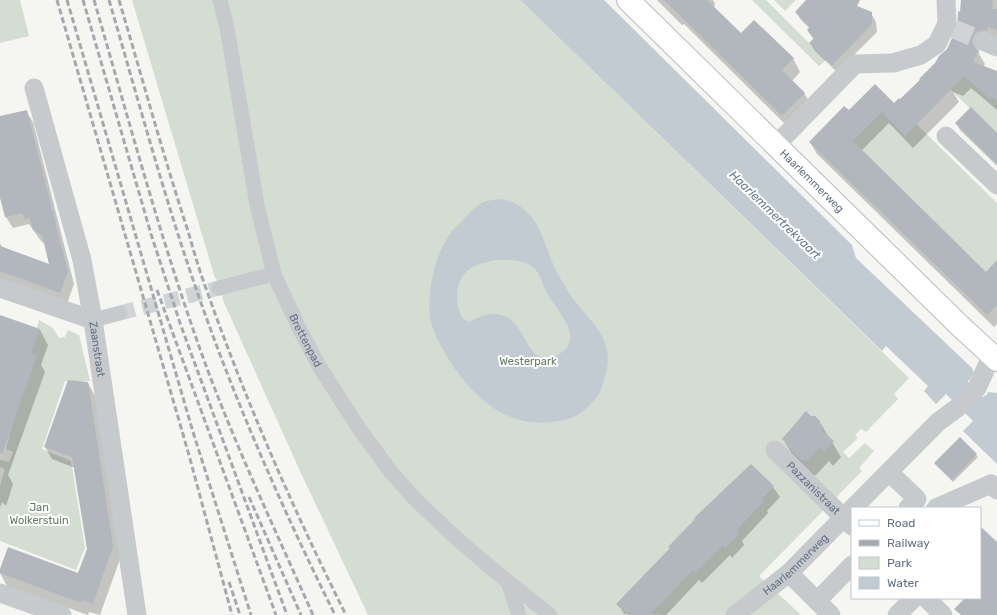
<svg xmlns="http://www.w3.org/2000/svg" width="997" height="615" font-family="Rubik,sans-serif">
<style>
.green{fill:#d4ddd1}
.water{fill:#c2cbd1;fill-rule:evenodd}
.shadow{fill:#0003}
.building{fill:#b1b7bd}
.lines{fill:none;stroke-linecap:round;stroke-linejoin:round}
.pedestrian-tunnel{stroke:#d0d4d6;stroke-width:15;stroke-dasharray:15 8;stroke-linecap:butt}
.minor-tunnel{stroke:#d0d4d6;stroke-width:19;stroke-dasharray:19 10;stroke-linecap:butt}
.secondary-casing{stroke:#b9bcc1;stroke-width:24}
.pedestrian{stroke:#c7cacd;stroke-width:15}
.minor{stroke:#c7cacd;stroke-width:19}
.secondary{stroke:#fff;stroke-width:22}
.rail{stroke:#a4a9b0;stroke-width:3;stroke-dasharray:6 3;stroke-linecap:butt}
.labels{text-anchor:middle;stroke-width:4;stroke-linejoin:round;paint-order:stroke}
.street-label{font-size:11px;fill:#627184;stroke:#fff}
.park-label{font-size:11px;fill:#637b61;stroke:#fff}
.water-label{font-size:12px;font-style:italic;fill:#627a89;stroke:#fff}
</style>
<rect width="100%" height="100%" fill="#f5f5f1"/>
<g class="green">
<polygon points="0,0 20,0 29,36 0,43"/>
<polygon points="132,0 520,0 909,378 894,394 898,399 866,432 861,429 855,435 858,438 843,452 849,458 865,443 874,451 859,468 862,471 759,576 801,615 368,615 300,471 222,298 223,298 216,278 215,278"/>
<polygon points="752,0 766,0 826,60 819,66"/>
<polygon points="774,0 796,0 785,11"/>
<polygon points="958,64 997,81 997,135 941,80"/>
<polygon points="872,95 907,115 997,203 997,269 983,283 831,133"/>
<polygon points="39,320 53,328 59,338 65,337 68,330 79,335 90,381 65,381 42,449 71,461 85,548 76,570 0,541 0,486 5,469 0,467 0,460 9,462 13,452 6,449"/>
</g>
<g class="water">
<polygon points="520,0 604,0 852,245 856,258 972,368 974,373 968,382 983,397 988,394 987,392 997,393 997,464 963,431 973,421 946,394 936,404 924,391 928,386 886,346 882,351"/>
<path d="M501,199C538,206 541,237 554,266C557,273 562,281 566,288C584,319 618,335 605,376C603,383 602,388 599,394C593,404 580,416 568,419C512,434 473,400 446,355C440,344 432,330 430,318C427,293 434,258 448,237C451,231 457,226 462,221C469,213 476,205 486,201C491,200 496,200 501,199ZM495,260C506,260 519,259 528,264C541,271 540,279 546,291C555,310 590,340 555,356C524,371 528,311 492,314C484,314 476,319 469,322L462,318C453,299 455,274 477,265C482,263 489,262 495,260Z"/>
</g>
<g class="shadow">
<polygon points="657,0 713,0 715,4 713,12 741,34 793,58 800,72 792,81 804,93 812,106 790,129 684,24 682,25"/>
<polygon points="808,0 841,0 871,13 876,22 877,32 837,72 815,51 810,43 814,40 808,31 810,29 801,20 796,12"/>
<polygon points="962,0 997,0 997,39 979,49 979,54 985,64 983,67 997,72 997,110 971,88 963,96 953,92 959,102 913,148 889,123 861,151 986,273 997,262 997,324 994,327 817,154 810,142 849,111 894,105 900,101 935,64 949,47 958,28"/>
<polygon points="26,111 33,122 74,284 67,304 0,280 0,243 2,247 51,265 45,244 41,241 29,224 13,228 6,217 0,194 0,117"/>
<polygon points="956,123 997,134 997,166 960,130"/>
<polygon points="0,316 40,330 48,345 41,365 45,372 8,475 13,484 6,506 2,502 0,508"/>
<polygon points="88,383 95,396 120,559 100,615 89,612 88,615 7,586 0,573 0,572 78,574 88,549 75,468 52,459 45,447"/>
<polygon points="811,417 819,421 841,457 833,466 829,461 816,475 810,475 792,454 783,439"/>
<polygon points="960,438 978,457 953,482 935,464"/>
<polygon points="773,487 780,497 767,511 768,513 742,541 744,545 732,558 730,555 702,583 699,580 666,615 624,614 618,604"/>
</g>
<g class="building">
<polygon points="664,0 707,0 741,33 754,20 794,58 782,70 805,93 782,116"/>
<polygon points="806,0 860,0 857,6 872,12 872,24 832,65 809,43 814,38 807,30 810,27 795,12"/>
<polygon points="961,0 993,0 992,9 997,9 997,30 988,27 987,31 982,30 977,32 973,36 972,42 974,47 978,51 973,62 997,71 997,100 992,98 990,99 964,76 905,136 882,112 853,141 986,272 997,260 997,305 987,315 809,142 844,106 849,110 875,84 894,103 899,98 900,99 920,80 919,79 935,63 939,56 947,49 957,27 958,13 958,11 960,12"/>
<polygon points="971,107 997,133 997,164 955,123"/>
<polygon points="27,110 68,272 60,293 0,271 0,246 49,264 42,235 33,230 30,218 25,219 22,213 5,217 0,198 0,116"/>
<polygon points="0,315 40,329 31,354 37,356 2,454 0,453"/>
<polygon points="68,380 88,382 113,546 93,604 82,600 81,603 0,573 0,569 8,547 78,573 87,549 72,457 44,447"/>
<polygon points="806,411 811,416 815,416 820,421 820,424 824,428 822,431 834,441 824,452 820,447 808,460 801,460 786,445 787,444 782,439"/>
<polygon points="960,437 977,454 952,480 934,463"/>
<polygon points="751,464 774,486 761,500 763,502 736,531 739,534 725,548 723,545 695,573 693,570 650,615 628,615 616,604 670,548 668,547 695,519 694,518"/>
<polygon points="980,526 997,542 997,615 961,615 954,609 965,598 980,598"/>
</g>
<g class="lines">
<polyline class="pedestrian-tunnel" points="120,313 219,288"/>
<polyline class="minor-tunnel" points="954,29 983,41"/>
<g class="secondary-casing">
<g id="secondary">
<path id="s5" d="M628,0L959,325L997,360"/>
</g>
</g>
<g class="pedestrian">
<path id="s1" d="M220,0L227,28L257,205L274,274L298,326L319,366L358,427L390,471L414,498L455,537L496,572L550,615"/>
<polyline points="219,288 274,274"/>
<polyline points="93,320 120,313"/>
<polyline points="508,582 519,615"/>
</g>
<g class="minor">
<polyline points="983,41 997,47"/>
<path id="s2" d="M34,88L82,260L93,320L137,615"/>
<polyline points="946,136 997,185"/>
<polyline points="776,145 855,64 893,63 921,55 937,44 947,23 946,0"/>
<polyline points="0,288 93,320"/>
<path id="s3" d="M775,450L852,526"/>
<polyline points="889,472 917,499 908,508"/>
<polyline points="853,508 938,422 957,408 977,388 992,355"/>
<polyline points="936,508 991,484 997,490"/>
<polyline points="789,573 831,615"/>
<polyline points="0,593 62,615"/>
<polyline points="926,598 943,615"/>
<polyline points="817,601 852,565"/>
<path id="s4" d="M735,615L789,573L852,509"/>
<polyline points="897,615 914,598"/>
</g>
<use href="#secondary" class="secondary"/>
<g class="rail">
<polyline points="57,0 189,455 232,615"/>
<polyline points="67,0 193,432 251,615"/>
<polyline points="83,0 151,234 180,323 287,615"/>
<path d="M94,0C128,117 159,234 200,349C232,439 274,527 313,615"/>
<path d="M109,0C141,109 170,219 209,325C245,424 288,520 335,615"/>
<path d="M119,0C142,77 163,155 188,231C194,252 200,273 208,294C247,404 294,511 346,615"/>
<polyline points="157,290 276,615"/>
<polyline points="249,497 301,615"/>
<polyline points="229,582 240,615"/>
</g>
</g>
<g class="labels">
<g class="street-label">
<text dy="4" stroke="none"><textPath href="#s5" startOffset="258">Haarlemmerweg</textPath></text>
<text dy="4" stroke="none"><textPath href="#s1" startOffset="353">Brettenpad</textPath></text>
<text dy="4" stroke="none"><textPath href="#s2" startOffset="269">Zaanstraat</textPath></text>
<text dy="4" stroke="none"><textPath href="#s3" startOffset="54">Pazzanistraat</textPath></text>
<text dy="4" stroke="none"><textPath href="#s4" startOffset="79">Haarlemmerweg</textPath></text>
</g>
<g class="park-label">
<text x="528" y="365">Westerpark</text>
<text x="39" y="511">Jan<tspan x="39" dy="13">Wolkerstuin</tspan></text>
</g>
<g class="water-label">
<text transform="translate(775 215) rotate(44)" y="4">Haarlemmertrekvaart</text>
</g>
</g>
<rect x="851" y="507" width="130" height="92" fill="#ffffff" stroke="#c0c6ce"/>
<rect x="859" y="520" width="20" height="6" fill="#ffffff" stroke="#c0c6ce"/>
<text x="887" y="527" font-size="12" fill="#627184">Road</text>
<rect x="859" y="540" width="20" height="6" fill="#a4a9b0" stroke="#c0c6ce"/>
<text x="887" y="547" font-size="12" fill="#627184">Railway</text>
<rect x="859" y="557" width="20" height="12" fill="#d4ddd1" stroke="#c0c6ce"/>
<text x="887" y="567" font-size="12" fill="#627184">Park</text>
<rect x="859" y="577" width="20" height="12" fill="#c2cbd1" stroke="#c0c6ce"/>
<text x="887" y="587" font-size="12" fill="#627184">Water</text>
</svg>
